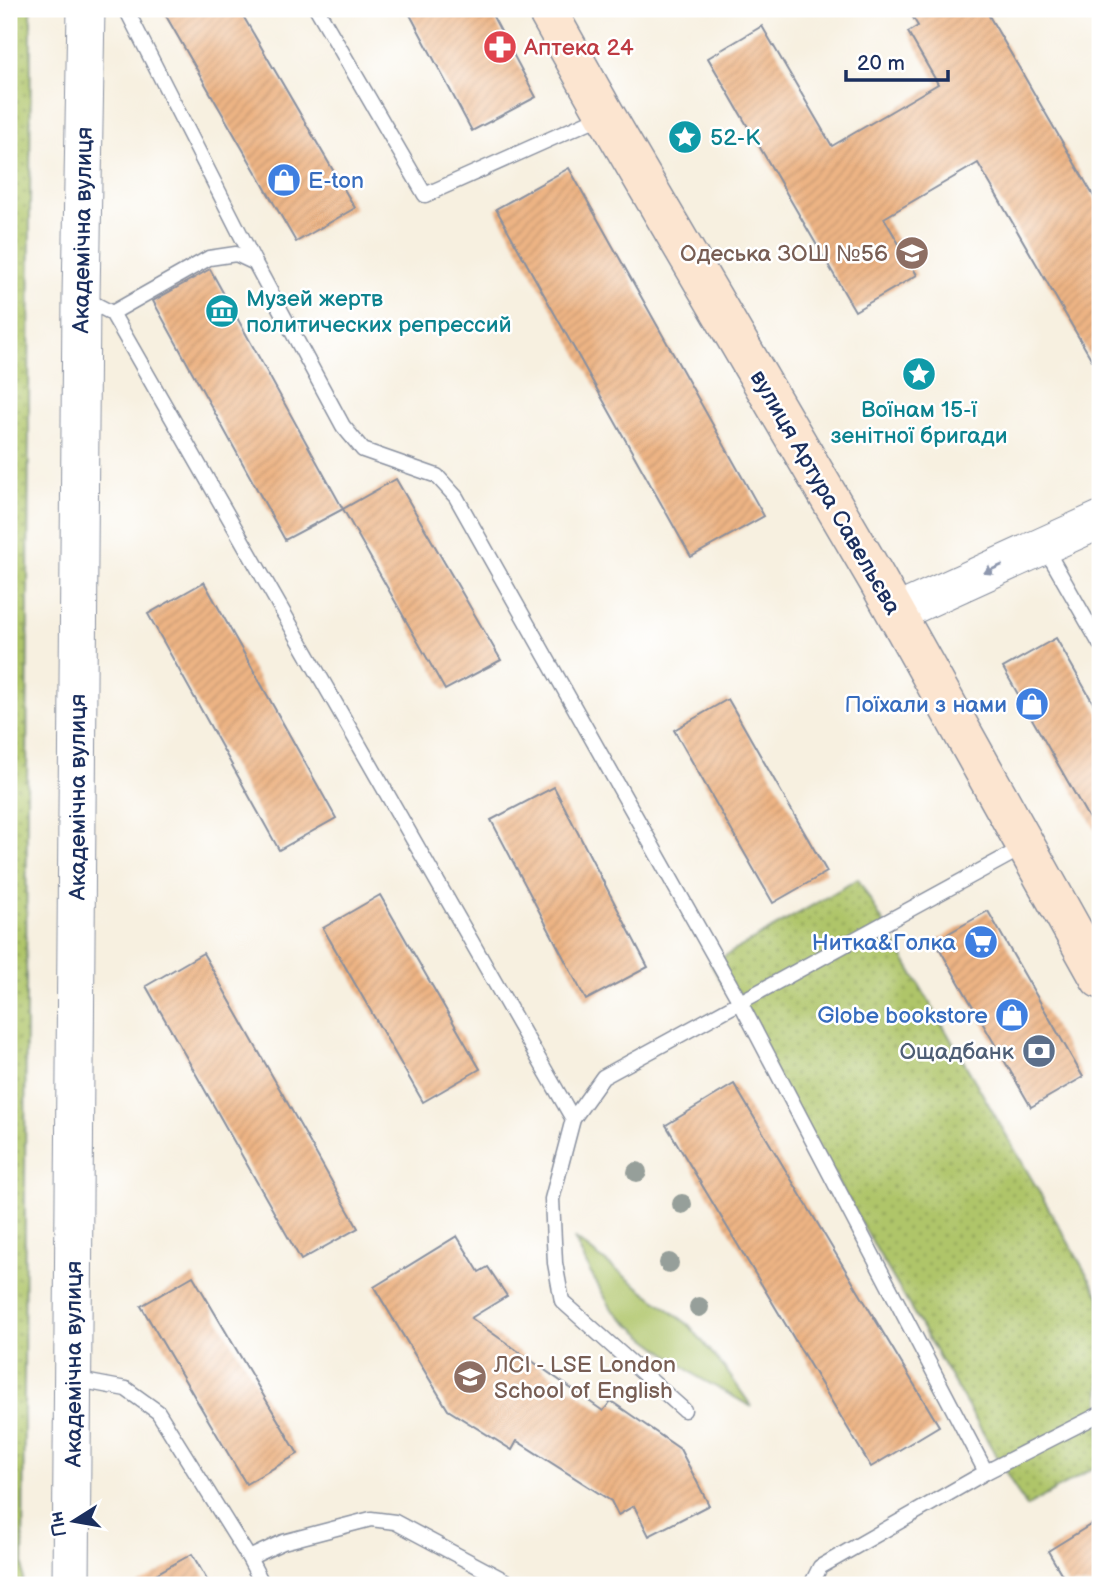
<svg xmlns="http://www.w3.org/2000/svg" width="1109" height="1594" font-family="'Balsamiq Sans',sans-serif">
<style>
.grass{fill:#afc569;stroke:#657a64;stroke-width:2}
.park{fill:url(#park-dots);stroke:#657a64;stroke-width:2}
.building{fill:url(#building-hatch)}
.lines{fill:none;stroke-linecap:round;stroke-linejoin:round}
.service-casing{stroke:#89909f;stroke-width:17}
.tertiary-casing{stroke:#89909f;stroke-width:39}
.secondary-casing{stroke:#89909f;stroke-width:41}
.service{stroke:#fff;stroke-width:14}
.tertiary{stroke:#fff;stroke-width:37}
.secondary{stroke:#fce5d0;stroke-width:38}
.tree{fill:#969f9a}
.oneway{fill:#8d97ae}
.labels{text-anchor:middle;stroke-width:5;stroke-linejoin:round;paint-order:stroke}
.health-label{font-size:23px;fill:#be3a42;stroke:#fff;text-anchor:start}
.culture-label{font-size:23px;fill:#0d838f;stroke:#fff;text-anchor:start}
.shop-label{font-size:23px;fill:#366cbe;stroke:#fff;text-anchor:end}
.street-label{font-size:23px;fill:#1b2f5e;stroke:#fff}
.education-label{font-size:23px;fill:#785e54;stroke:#fff;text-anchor:end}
.service-label{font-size:23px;fill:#4e5e75;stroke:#fff;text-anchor:end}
</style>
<defs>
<pattern id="park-dots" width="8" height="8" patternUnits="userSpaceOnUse" patternTransform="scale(1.75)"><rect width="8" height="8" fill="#afc569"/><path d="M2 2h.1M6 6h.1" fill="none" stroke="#8ea05a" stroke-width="1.8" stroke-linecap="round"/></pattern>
<pattern id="building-hatch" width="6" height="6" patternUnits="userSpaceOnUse" patternTransform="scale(1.75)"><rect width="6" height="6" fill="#edb484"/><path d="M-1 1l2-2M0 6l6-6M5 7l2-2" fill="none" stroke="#cb9b74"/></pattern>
</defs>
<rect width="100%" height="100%" fill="#fff"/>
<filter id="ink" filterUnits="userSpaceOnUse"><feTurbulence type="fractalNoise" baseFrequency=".0143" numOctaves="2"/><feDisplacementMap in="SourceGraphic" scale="14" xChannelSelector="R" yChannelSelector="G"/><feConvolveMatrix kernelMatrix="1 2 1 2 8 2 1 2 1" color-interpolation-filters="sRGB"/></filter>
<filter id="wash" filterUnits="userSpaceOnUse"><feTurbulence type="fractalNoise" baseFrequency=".00686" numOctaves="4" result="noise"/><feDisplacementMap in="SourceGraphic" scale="28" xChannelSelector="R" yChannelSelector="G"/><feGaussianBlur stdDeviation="1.57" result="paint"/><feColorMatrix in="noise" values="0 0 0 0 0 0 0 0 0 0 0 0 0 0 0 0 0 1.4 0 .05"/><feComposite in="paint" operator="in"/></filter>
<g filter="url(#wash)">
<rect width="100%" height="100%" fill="#f7f0e0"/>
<polygon class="grass" points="574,1238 689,1325 726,1370 752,1407 698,1377 646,1338 612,1309 590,1272"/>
<g class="park">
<polygon points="9,9 31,9 23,1585 9,1585"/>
<polygon points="858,879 1100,1297 1100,1464 1026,1507 711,964"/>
</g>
<g id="blocks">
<g class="building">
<polygon points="162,9 239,9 355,208 296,242"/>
<polygon points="407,9 489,9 536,97 472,131"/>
<polygon points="908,9 985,9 1100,207 1100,374 978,163 884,218 917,275 855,311 708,58 762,26 832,146 938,84 908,32 918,26"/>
<polygon points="569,168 764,516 691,557 496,209"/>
<polygon points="210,269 343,509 285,540 153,301"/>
<polygon points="396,479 501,660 445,690 343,509"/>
<polygon points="204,582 336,818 279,850 148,614"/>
<polygon points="1056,638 1100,715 1100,838 1003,668"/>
<polygon points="728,699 827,872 773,903 674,730"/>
<polygon points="554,787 648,967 586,1000 491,820"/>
<polygon points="380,895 480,1069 423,1102 323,928"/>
<polygon points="988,911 1083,1077 1031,1107 935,941"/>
<polygon points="203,953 358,1228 301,1260 146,986"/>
<polygon points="734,1084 939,1426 871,1467 666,1125"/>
<polygon points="457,1236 479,1272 488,1267 507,1296 471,1318 603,1411 611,1401 680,1449 709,1505 649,1536 634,1506 618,1515 611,1501 517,1441 512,1450 448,1410 374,1287"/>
<polygon points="193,1276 298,1454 246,1484 141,1306"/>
<polygon points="1100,1519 1100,1585 1068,1585 1048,1551"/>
<polygon points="192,1554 210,1585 136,1585"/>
</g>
</g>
</g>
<g filter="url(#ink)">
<use href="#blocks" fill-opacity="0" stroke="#89909f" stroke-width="2"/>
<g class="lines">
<g class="service-casing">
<g id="service">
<polyline points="126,9 255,263"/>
<polyline points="317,9 425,195 604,115"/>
<polyline points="83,298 112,313 573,1119"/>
<polyline points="112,313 209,258 236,254 255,263 343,426 363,450 437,476 456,497 740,1002 986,1472"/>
<polyline points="1044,546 1100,644"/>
<polyline points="73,1379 126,1389 158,1412 249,1558 263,1585"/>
<polyline points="684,1410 562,1301 555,1263 552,1199 573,1119 603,1077 1024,847"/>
<polyline points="249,1558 283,1542 371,1519 395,1522 513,1585"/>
<polyline points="811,1585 820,1567 986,1472 1100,1414"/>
</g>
</g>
<g class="tertiary-casing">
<g id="tertiary">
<polyline points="896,613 1100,520"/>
<polyline points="71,1585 81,297 86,9"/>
</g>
</g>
<g class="secondary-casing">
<polyline id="secondary" points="546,9 605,114 878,581 1100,979"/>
</g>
<use href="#service" class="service"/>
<use href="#tertiary" class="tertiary"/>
<use href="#secondary" class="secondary"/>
</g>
<g class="tree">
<circle cx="637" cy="1172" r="10"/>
<circle cx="682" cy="1204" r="10"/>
<circle cx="669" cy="1263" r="10"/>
<circle cx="699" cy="1307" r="10"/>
</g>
<defs><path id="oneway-solid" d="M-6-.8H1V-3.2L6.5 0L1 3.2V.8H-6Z" transform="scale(1.75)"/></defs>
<use class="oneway" href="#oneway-solid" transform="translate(993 569) rotate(156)"/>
</g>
<defs>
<g id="pharmacy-disc" transform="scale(1.75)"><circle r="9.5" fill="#e0444e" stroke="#fff"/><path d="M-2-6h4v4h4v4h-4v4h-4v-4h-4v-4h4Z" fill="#fff"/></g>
<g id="sight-disc" transform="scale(1.75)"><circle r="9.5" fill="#0f9aa8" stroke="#fff"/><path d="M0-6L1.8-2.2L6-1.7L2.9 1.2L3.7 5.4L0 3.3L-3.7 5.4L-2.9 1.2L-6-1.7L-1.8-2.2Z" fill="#fff"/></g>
<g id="shop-disc" transform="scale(1.75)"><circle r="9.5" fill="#3f7fe0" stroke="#fff"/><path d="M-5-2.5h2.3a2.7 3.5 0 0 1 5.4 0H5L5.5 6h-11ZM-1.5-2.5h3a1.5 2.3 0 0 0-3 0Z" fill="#fff"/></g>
<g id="school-disc" transform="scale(1.75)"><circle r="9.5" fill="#8d6e63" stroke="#fff"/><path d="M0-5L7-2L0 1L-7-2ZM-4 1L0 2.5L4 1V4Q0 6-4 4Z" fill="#fff"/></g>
<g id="museum-disc" transform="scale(1.75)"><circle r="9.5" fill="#0f9aa8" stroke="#fff"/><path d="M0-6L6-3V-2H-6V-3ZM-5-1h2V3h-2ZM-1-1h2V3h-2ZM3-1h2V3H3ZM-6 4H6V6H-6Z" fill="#fff"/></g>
<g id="supermarket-disc" transform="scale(1.75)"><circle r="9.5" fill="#3f7fe0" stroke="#fff"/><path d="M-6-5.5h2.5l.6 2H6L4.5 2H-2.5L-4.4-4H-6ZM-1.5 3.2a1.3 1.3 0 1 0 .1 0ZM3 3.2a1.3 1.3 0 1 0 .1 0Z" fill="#fff"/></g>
<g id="bank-disc" transform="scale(1.75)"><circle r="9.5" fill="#5c6f8a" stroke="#fff"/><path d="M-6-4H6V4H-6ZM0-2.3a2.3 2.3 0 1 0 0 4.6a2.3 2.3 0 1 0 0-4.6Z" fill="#fff"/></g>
</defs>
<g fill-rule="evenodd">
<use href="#pharmacy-disc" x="500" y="47"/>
<use href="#sight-disc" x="685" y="137"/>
<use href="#shop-disc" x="284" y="180"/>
<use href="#school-disc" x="912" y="253"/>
<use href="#museum-disc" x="222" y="311"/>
<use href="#sight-disc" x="919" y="374"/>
<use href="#shop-disc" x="1032" y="704"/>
<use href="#supermarket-disc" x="981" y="942"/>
<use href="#shop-disc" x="1012" y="1015"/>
<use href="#bank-disc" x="1039" y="1051"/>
<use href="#school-disc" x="470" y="1377"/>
</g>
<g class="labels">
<g class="health-label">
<text x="524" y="55">Аптека 24</text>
</g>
<g class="culture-label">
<text x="710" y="145">52-К</text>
<text x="246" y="306">Музей жертв<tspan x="246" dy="26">политических репрессий</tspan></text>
<text x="919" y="417" text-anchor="middle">Воїнам 15-ї<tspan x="919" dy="26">зенітної бригади</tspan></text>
</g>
<g class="shop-label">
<text x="308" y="188" text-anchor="start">E-ton</text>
<text x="1007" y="712">Поїхали з нами</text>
<text x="956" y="950">Нитка&amp;Голка</text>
<text x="988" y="1023">Globe bookstore</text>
</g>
<g class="street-label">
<text transform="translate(82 230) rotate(-89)" y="8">Академічна вулиця</text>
<text transform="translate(826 492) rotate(60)" y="8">вулиця Артура Савельєва</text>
<text transform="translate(77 797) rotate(-90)" y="8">Академічна вулиця</text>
<text transform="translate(73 1364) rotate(-90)" y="8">Академічна вулиця</text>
</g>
<g class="education-label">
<text x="888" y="261">Одеська ЗОШ №56</text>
<text x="494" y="1372" text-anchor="start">ЛСІ - LSE London<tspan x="494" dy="26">School of English</tspan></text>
</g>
<g class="service-label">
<text x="1014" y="1059">Ощадбанк</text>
</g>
</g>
<rect width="1109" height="1594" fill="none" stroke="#fff" stroke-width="35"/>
<g transform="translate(74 1521) rotate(259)" stroke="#ffffff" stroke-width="5" paint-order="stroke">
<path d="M0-5L12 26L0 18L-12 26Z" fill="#1b2f5e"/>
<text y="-10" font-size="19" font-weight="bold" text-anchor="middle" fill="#1b2f5e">Пн</text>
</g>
<path d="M846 70v10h102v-10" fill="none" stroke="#1b2f5e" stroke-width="3.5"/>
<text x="857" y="70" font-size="21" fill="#1b2f5e" stroke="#ffffff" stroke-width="5" paint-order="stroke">20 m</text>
</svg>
